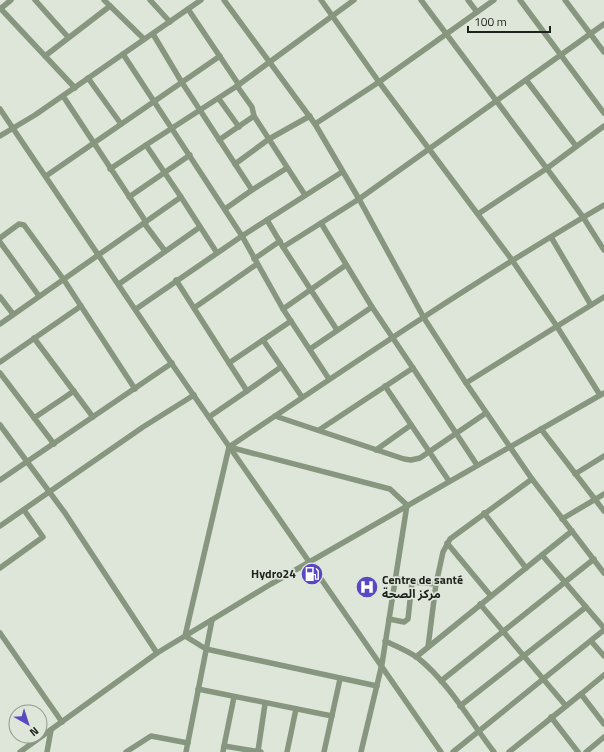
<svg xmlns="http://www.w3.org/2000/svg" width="604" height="752" font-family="'Titillium Web','Noto Sans Arabic',sans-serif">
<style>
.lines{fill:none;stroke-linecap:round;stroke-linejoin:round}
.minor{stroke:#87967e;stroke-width:5.5}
.labels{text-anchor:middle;stroke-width:3.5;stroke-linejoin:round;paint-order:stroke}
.poi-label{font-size:12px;font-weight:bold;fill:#1f211d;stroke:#dee6da;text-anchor:end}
</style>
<rect width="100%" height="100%" fill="#dee6da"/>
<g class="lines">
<g class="minor">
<polyline points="35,0 68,37"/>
<polyline points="104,0 144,39"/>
<polyline points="150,0 170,22"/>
<polyline points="224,0 315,124 359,199 424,318 466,383 532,479 604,573"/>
<polyline points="321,0 379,82 512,260 556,325 600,395"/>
<polyline points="421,0 583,217 604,250"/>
<polyline points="468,0 477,12"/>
<polyline points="520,0 604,113"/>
<polyline points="565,0 604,52"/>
<polyline points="0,8 75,88"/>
<polyline points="0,9 11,0"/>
<polyline points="188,9 239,85"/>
<polyline points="153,34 181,81 252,190 287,168"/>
<polyline points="123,54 242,236 283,309 329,379"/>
<polyline points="45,56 110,6"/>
<polyline points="88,78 121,124"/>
<polyline points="527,81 576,146"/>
<polyline points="237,86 252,107 254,116 305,195"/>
<polyline points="63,96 146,222"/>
<polyline points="219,99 239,127"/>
<polyline points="0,109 165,354 441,752"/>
<polyline points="315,124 379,82 494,0"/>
<polyline points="0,136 35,115 201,0"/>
<polyline points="219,140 254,116"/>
<polyline points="235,164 269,139 310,116"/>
<polyline points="110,169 146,145"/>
<polyline points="46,176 220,56"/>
<polyline points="129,197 190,155"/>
<polyline points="181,197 146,145 237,86 354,0"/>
<polyline points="225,209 252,190"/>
<polyline points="478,214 546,169 604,126"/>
<polyline points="267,220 283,247 321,223 372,307 413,368"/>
<polyline points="144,223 165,251"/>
<polyline points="321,223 359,199 604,24"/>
<polyline points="551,237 591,305"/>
<polyline points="0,238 19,224 24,225 64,280 135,389"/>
<polyline points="0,242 39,296"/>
<polyline points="283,247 337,330"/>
<polyline points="254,259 280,241"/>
<polyline points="176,280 229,363 291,321"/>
<polyline points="119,284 200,227"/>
<polyline points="0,297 13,314"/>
<polyline points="194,308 257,264"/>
<polyline points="136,309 242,236 342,172"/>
<polyline points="283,309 346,265"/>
<polyline points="0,324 181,197 217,253"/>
<polyline points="34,338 93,417"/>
<polyline points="263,340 302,397"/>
<polyline points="310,349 372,307"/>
<polyline points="0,362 81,306"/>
<polyline points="229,363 247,391 281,367"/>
<polyline points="0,373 54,444"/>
<polyline points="466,383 604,297"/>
<polyline points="385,386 449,481"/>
<polyline points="275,416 404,459 411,460 420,458 486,413"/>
<polyline points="209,417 247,391"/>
<polyline points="34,418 74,391"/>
<polyline points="0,425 65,513 157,653"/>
<polyline points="541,429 604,511"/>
<polyline points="319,430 413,368 477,465"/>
<polyline points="229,447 390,489 407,505 382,664 361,752"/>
<polyline points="376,450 411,425"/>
<polyline points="575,474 604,456"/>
<polyline points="0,480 172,363"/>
<polyline points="484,513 526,568"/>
<polyline points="562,519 604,494"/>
<polyline points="0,526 143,427 194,395"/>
<polyline points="447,543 491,596"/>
<polyline points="542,555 572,531"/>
<polyline points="0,568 43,537 24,510"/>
<polyline points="412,582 436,584 428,647"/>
<polyline points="436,584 443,552 450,539 532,479"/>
<polyline points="480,604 566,706"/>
<polyline points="389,619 404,622 408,619 412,582 395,578"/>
<polyline points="0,633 62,722"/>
<path d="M385,641C396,646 408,651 418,658C449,683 470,721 494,752"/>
<polyline points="591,641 604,656"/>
<polyline points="416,657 542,555 586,607"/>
<polyline points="441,681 594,559"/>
<path d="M377,686L206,649L185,636L229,447C352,364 476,280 604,205"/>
<polyline points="198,689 332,716"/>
<polyline points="581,694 604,675"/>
<polyline points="234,697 224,746 261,752"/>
<polyline points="460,706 586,607 604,628"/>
<polyline points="551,717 578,752"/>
<polyline points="258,751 265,704"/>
<polyline points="20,752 157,653 271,584 604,393"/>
<polyline points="47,752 51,730"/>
<polyline points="126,752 151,736 188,743"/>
<polyline points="186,752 212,620"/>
<polyline points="223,752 224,746"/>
<polyline points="287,752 296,709"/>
<polyline points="324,752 340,679"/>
<polyline points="453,752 604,630"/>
<polyline points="509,752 581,694 604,724"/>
<polyline points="586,752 604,737"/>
</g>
</g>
<defs>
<g id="fuel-disc" transform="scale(1.15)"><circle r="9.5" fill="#5948c0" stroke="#dee6da"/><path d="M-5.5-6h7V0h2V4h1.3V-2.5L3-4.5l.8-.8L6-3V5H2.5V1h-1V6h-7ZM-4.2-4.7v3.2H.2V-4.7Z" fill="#fff"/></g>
<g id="hospital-disc" transform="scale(1.15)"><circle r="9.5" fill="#5948c0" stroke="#dee6da"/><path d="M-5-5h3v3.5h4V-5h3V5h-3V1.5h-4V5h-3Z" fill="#fff"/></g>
</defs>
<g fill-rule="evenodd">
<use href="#fuel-disc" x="312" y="574"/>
<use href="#hospital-disc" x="367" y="587"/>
</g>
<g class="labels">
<g class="poi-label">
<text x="296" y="578">Hydro24</text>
<text x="382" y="584" text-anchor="start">Centre de santé<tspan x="382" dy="14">مركز الصحة</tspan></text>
</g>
</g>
<g transform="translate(28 724) rotate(141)"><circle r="19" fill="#dee6da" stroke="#92978e"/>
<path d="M0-3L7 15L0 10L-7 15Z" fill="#5948c0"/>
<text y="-6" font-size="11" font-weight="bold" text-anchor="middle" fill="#1f211d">N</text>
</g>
<path d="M468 26v6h82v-6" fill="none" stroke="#1f211d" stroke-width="2"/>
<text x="474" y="26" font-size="12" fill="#1f211d" stroke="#dee6da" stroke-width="3" paint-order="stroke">100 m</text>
</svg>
